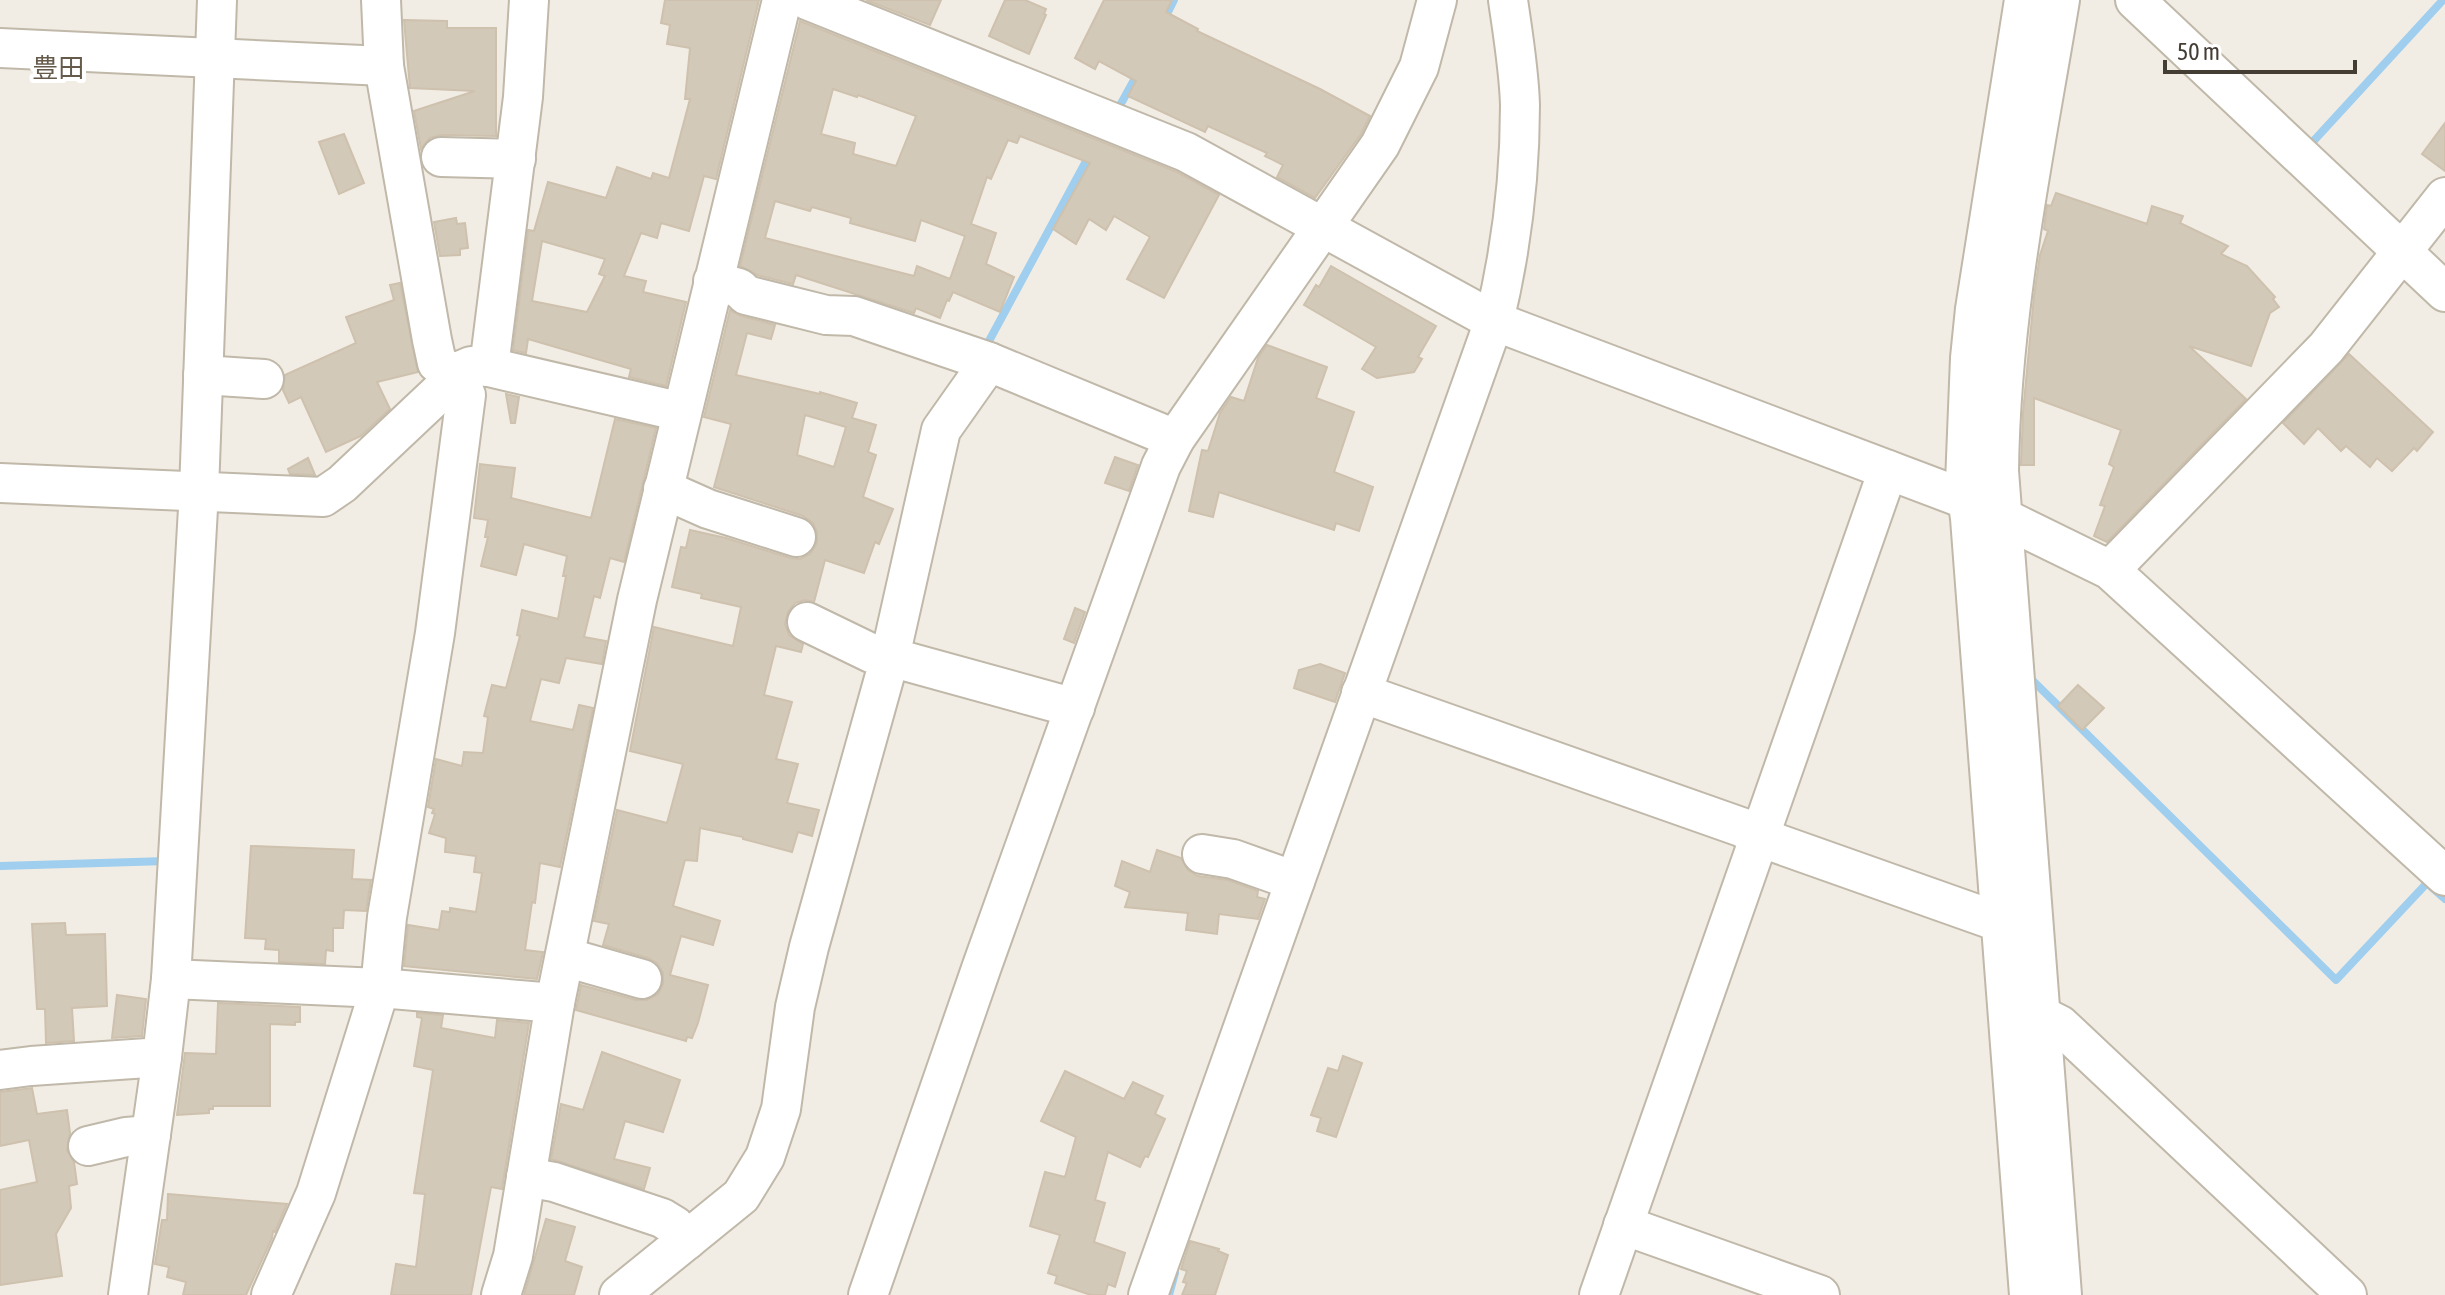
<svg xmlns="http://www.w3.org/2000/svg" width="2445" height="1295" font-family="'Asap Condensed','Noto Sans JP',sans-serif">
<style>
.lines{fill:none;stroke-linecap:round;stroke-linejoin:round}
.stream{stroke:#9fceef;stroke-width:8}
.building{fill:#d3c9b9;stroke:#cec1ad;stroke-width:2;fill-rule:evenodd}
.minor-casing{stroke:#c0b8a9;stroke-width:42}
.minor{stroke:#fff;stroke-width:38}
.labels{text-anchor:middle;stroke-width:8;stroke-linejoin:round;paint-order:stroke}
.neighbourhood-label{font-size:26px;fill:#665b4b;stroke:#fff}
</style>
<rect width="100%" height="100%" fill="#f2ede4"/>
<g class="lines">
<g class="stream">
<polyline points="1164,20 1174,0"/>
<polyline points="1118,109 1139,71"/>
<polyline points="2308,147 2443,0"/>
<polyline points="989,341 1091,152"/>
<polyline points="2027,675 2336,980 2427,883 2445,899"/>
<polyline points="0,866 167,861"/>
<polyline points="1169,1295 1175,1273"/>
</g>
</g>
<g class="building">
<path d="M665,0H759L716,179L704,176L689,231L661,223L657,238L641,233L624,276L646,281L643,292L686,302L666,386L629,377L631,369L528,339L526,353L513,350L528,230L534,231L548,182L606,198L617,167L651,179L653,173L669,178L690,99H685L690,48L667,44L670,25L661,23ZM542,241L605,259L599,274L605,276L587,312L532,301Z"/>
<polygon points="866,0 941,0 930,25"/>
<polygon points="1005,0 1025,0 1046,9 1044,14 1046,15 1029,54 989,36"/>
<polygon points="1104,0 1172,0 1166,12 1198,29 1197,31 1320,89 1370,116 1361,134 1315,198 1277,177 1283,165 1265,156 1267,153 1208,126 1205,132 1128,96 1136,81 1099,61 1095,69 1075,58"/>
<polygon points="404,20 447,21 447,28 496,28 496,136 441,135 430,138 421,149 414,111 475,91 410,88"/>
<path d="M800,21L1177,172L1219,195L1164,298L1127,279L1150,237L1114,216L1106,230L1089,219L1076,244L1053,229L1090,163L1020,136L1017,143L1008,140L991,179L987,177L971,224L996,233L986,264L1014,277L1000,312L953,292L949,301L947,300L940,318L916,308L914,313L796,275L793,284L757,275L740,266ZM833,89L857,97L858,95L916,116L896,166L853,154L855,143L821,134ZM775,201L810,211L812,207L851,218L850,223L915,241L921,220L965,236L950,279L917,266L914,276L765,238Z"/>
<polygon points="2445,123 2445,171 2422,154"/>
<polygon points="344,134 364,183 339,194 319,142"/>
<polygon points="2056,193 2147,224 2152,206 2183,216 2180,223 2228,246 2221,254 2247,266 2275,297 2273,299 2279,307 2270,313 2251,366 2189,346 2246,399 2107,542 2094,536 2105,506 2100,505 2114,467 2109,464 2121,430 2034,398 2034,465 2021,465 2023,413 2034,296 2040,255 2048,231 2044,229 2047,205 2051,206"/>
<polygon points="456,218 457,224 465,223 468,248 460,249 460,255 440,256 434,222"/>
<polygon points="1331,266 1436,326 1418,357 1422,359 1414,372 1377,378 1362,369 1376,347 1304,305 1316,285 1319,287"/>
<polygon points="400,283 418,372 377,382 390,409 361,436 326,452 301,397 289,403 283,390 285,375 356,343 346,317 394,300 390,285"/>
<path d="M730,310L741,316L775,325L771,339L747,333L736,375L820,394V392L857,403L852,418L876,425L868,452L876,455L863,497L893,509L879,544L875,542L864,573L825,560L814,602L805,600L795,603L788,612L785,624L789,635L803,644L801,652L776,646L764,695L792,702L776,759L798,764L787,803L819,810L812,836L798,832L792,852L743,839V837L700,828L697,861L685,860L673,906L720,921L713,945L681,936L670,975L708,985L698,1023L692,1038L687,1037L686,1041L576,1010L581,985L636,1000H647L658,994L663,984V973L657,963L648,958L603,945L609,924L594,921L617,810L667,823L683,764L630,751L654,627L733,646L741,607L701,598L702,594L672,587L681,547L686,548L690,530L726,538L790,558L800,559L810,554L817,543V532L813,523L803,516L714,487L731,424L704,417ZM805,415L846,427L834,467L797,455Z"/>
<polygon points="1267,345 1327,367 1316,398 1354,412 1334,472 1373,487 1359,531 1336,523 1334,530 1219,492 1213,517 1189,511 1202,450 1208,451 1220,413 1231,397 1244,401 1258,358"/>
<polygon points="2349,354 2433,432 2417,451 2414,448 2392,471 2377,458 2370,467 2346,446 2341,451 2318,428 2304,444 2283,423"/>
<polygon points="506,394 519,397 515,423 511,423"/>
<polygon points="615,419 656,428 624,562 610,558 600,598 594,596 584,637 606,641 602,664 566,658 559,683 541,679 530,721 573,730 579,705 593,708 560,867 540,863 535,903 532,902 525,950 543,952 537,979 404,966 408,925 439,930 442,911 450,912 450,908 476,912 482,873 474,872 476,856 445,852 446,838 429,833 435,814 432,813 434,809 428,807 436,759 462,766 464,752 483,753 488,717 484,716 492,685 506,688 520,636 517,635 522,610 558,619 566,576 563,576 567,556 524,544 516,575 481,566 488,537 485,537 488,520 474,518 480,464 515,468 511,498 591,518"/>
<polygon points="1115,457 1138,465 1129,491 1105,483"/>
<polygon points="308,458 315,475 290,474 288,469"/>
<polygon points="1075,608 1085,612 1074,643 1064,639"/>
<polygon points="1320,664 1345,673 1335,702 1294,688 1299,670"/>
<polygon points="2078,685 2104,708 2082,730 2058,706"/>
<polygon points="251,846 354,850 352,879 371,880 366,911 344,910 343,928 333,928 333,951 326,950 325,964 279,962 279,950 265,949 266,939 245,938"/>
<polygon points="1157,850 1181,858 1188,870 1198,876 1228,880 1258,891 1257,897 1265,899 1258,919 1219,914 1217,934 1186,930 1188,913 1125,907 1130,892 1115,886 1122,861 1150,872"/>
<polygon points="65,923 66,935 105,934 107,1006 72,1008 74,1041 46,1043 45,1009 37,1009 32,924"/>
<polygon points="117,995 146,999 142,1036 112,1038"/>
<polygon points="218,1003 300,1007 300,1022 295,1022 295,1025 270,1024 270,1106 213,1106 213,1109 209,1109 209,1113 177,1115 185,1053 216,1054"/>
<polygon points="417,1013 443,1015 441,1028 495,1038 497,1020 529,1023 502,1189 491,1187 471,1295 391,1295 396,1264 416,1267 425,1194 414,1193 433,1070 414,1066 422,1018 417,1017"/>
<polygon points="602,1052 680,1080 663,1132 625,1121 614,1159 650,1168 644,1189 551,1159 561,1104 583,1110"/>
<polygon points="1343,1056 1362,1063 1336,1137 1317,1131 1321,1118 1311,1115 1328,1068 1338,1071"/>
<polygon points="1065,1071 1124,1099 1133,1082 1163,1096 1155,1114 1165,1119 1148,1157 1145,1156 1140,1167 1108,1152 1095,1200 1105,1203 1094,1242 1125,1253 1115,1287 1108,1284 1105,1295 1091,1295 1055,1283 1057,1276 1048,1273 1060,1235 1030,1226 1045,1172 1065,1177 1076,1137 1041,1121"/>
<polygon points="32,1088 37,1114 67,1110 70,1133 67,1150 74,1162 77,1184 69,1186 71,1208 56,1234 62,1276 0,1285 0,1190 37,1182 29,1140 0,1146 0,1092"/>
<polygon points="168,1194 287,1204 275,1232 273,1231 272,1238 246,1295 183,1295 186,1282 167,1277 169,1267 155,1264 162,1220 167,1220"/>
<polygon points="546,1219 575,1227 565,1261 582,1267 574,1295 524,1295"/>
<polygon points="1190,1241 1219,1249 1218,1251 1228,1255 1215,1295 1182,1295 1187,1283 1183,1282 1187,1271 1181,1269"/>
</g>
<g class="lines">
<g class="minor-casing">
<g id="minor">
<polyline points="807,0 1186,152 1494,321 1965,499 2110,570 2445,876"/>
<path d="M2024,0L1975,309L1970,358L1965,483L1970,518C1989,777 2008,1036 2029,1295"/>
<path d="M2060,0C2034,157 2001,312 1999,471L2062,1295"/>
<polyline points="2135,0 2445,292"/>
<polyline points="0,48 384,66"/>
<polyline points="441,157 516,159"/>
<polyline points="713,281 739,288 746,295 826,315 854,316 989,362 1175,439"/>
<polyline points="989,362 941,430 890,657 1075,708"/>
<polyline points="489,367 523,97 529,0"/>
<polyline points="203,375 264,379"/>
<polyline points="0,483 323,497 342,484 464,369 471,366 489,367 682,412"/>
<polyline points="663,489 708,509 796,537"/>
<polyline points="2110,570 2326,348 2445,197"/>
<polyline points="1361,693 1741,827 1759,837 1999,922"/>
<polyline points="1202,854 1233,859 1295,881"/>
<polyline points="565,957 642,979"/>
<polyline points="171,979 380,988 555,1003"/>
<polyline points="2042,1016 2060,1025 2347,1295"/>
<polyline points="0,1070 31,1066 162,1057"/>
<polyline points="88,1146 126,1137 151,1135"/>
<polyline points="526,1177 554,1182 662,1218 675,1226 687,1240"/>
<polyline points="1623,1225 1820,1295"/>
<polyline points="128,1295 162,1057 171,979 199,491 217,0"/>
<polyline points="271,1295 316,1193 380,988 387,917 435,633 466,395 456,376 437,363 432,340 384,66 381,0"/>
<polyline points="501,1295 513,1256 555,1003 637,600 782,0"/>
<polyline points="619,1295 741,1196 765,1157 781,1109 795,1007 809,947 890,657 871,653 807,622"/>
<polyline points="868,1295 982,966 1161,466 1175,439 1380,145 1419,67 1437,0"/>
<path d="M1148,1295L1494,321C1511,251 1520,178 1520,105C1519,70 1513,35 1508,0"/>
<polyline points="1599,1295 1888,470"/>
</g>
</g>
<use href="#minor" class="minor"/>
</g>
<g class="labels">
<g class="neighbourhood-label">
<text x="58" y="77">豊田</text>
</g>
</g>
<path d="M2165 60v12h190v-12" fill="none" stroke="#443d34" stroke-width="4"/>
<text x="2177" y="60" font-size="24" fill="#443d34" stroke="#ffffff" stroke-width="6" paint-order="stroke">50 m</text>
</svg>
